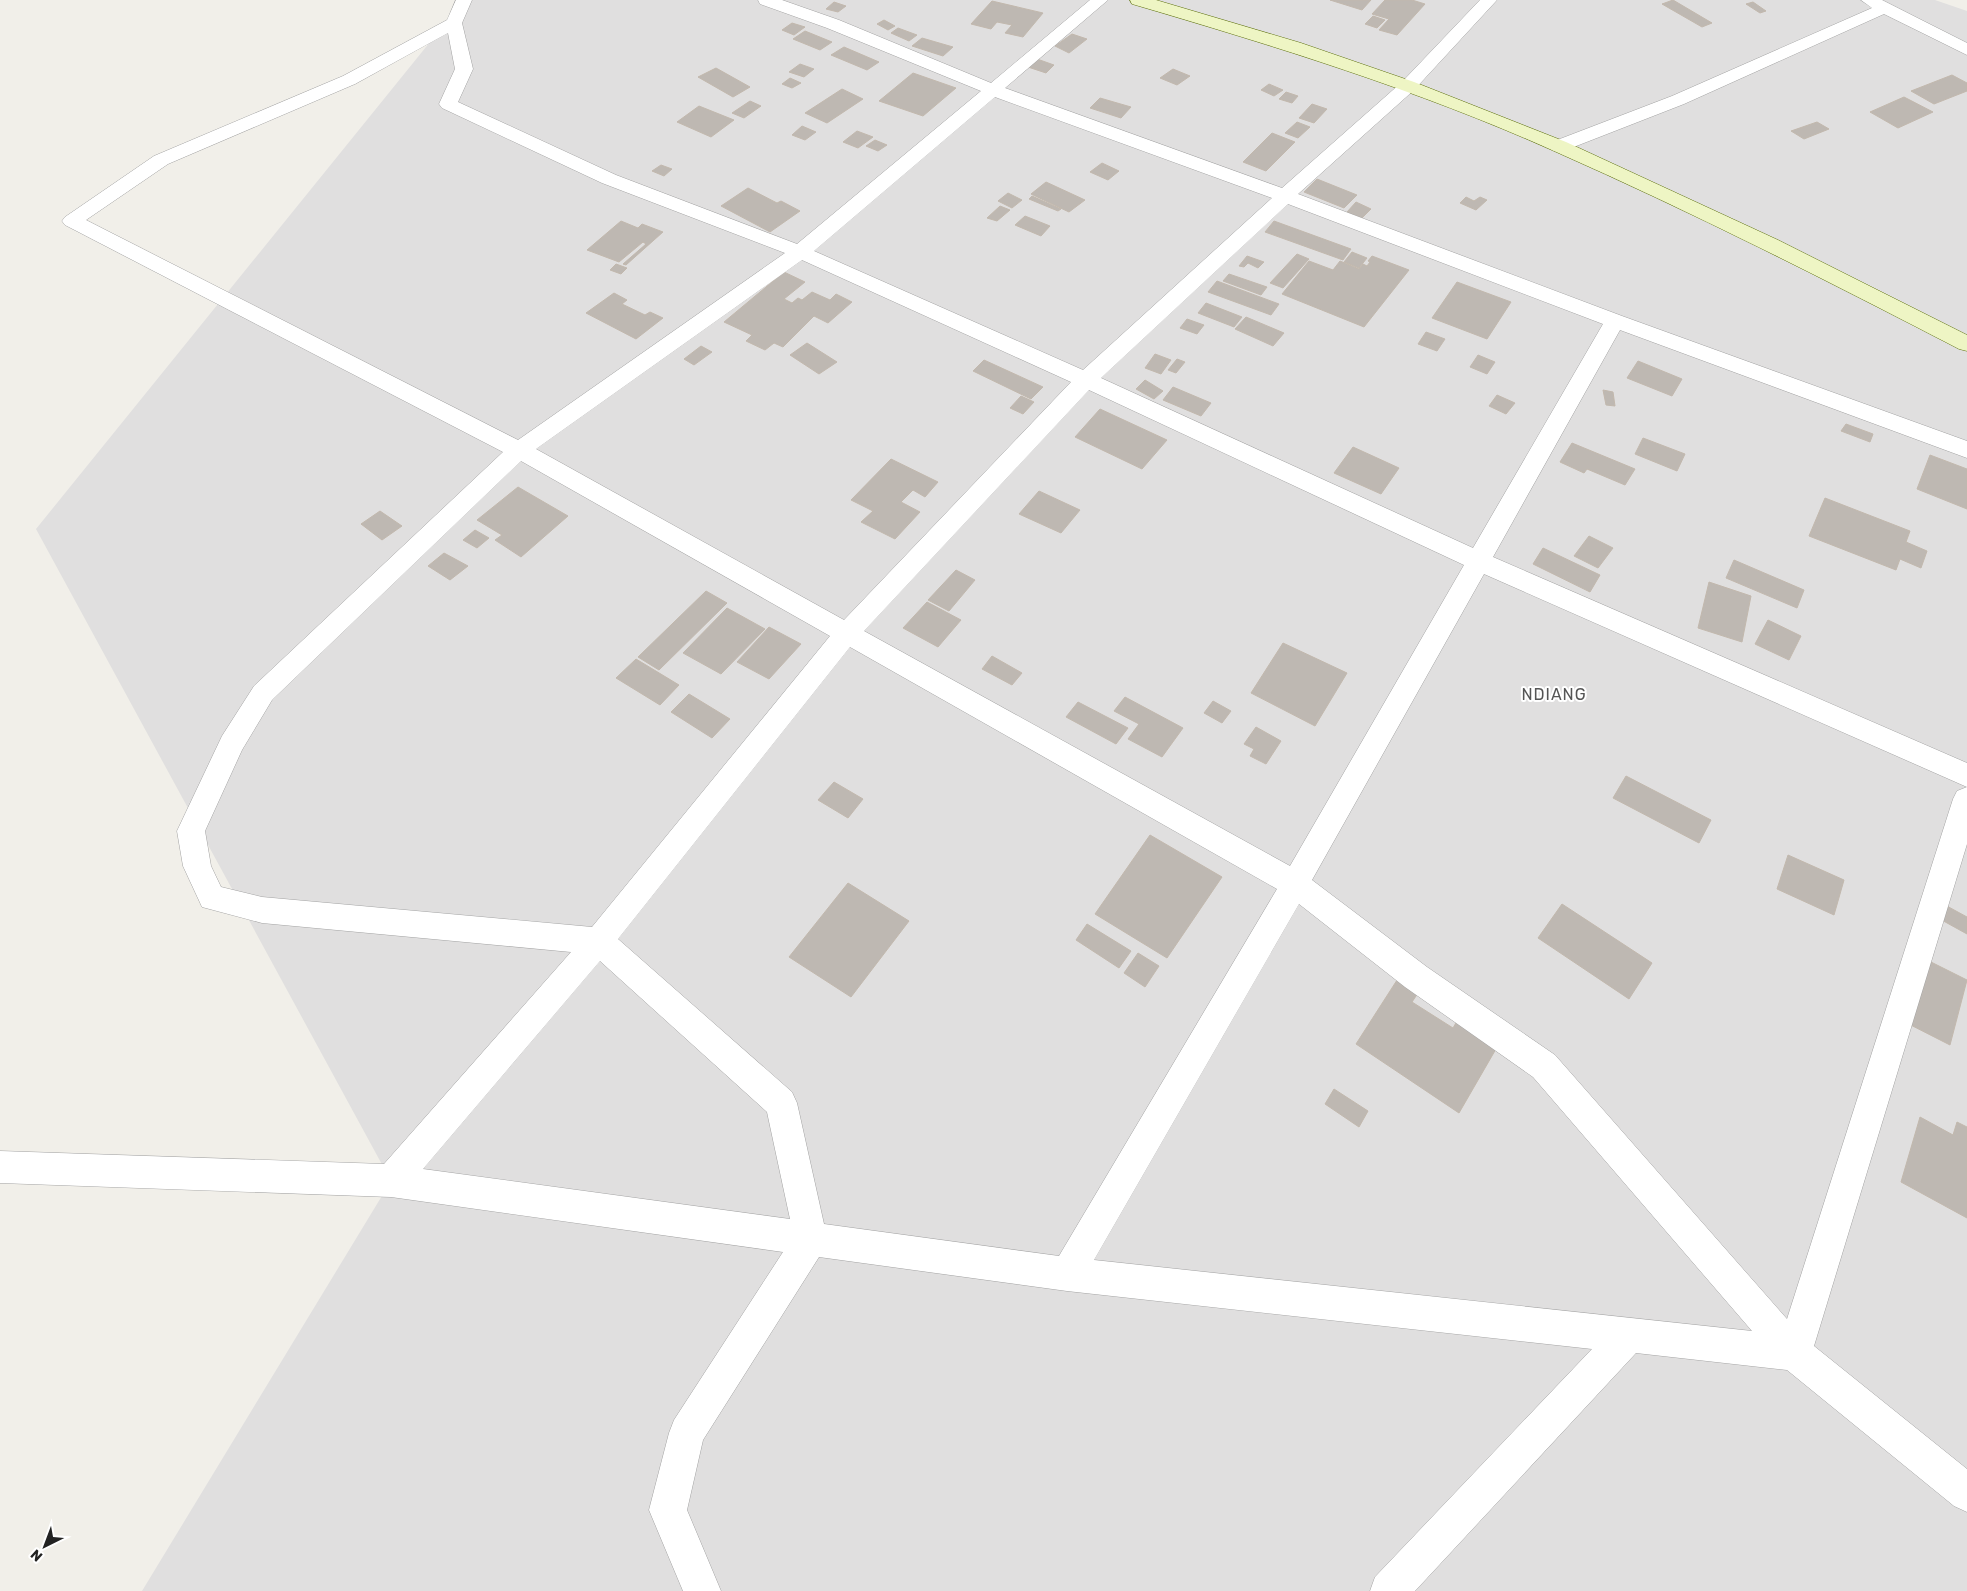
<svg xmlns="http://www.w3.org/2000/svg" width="1967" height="1591" font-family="Rubik,sans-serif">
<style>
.residential{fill:#e0dfdf}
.building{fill:#beb8b2;stroke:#c2b8ad}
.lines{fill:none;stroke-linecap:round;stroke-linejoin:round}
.street-casing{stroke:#a3a3a3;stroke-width:1}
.secondary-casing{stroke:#5f7210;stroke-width:1}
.street{fill:#fff;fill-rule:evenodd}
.secondary{fill:#eef5c4;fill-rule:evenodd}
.labels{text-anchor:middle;stroke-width:4;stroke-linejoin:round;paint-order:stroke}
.quarter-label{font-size:16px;letter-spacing:1px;fill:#555;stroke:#fff}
</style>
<rect width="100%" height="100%" fill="#f1efe9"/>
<polygon class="residential" points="464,0 1935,0 1967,11 1967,1591 142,1591 391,1181 36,529"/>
<g class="building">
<polygon points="1330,0 1371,0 1362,10"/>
<polygon points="1385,0 1412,0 1425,4 1397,35 1379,30 1389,19 1372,14"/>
<polygon points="1673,0 1712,23 1702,27 1662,4"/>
<polygon points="992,1 1043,13 1023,37 1005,33 1012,25 997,22 991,29 971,24"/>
<polygon points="834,2 846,6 838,12 826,9"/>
<polygon points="1753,2 1766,11 1760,13 1746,4"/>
<polygon points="1373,16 1385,20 1377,28 1365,24"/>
<polygon points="884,20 895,26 888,30 877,24"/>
<polygon points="792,23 805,27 794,35 782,30"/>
<polygon points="898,28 917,35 909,41 891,33"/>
<polygon points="805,31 832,42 820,50 793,39"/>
<polygon points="1072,34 1087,39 1069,53 1055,46"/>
<polygon points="922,38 953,47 943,56 912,46"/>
<polygon points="844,47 879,62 867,70 831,55"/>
<polygon points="1037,59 1054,65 1046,73 1028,67"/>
<polygon points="800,64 814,69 804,77 789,72"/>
<polygon points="716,68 750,87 733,97 698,77"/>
<polygon points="1173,69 1190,76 1177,85 1160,78"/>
<polygon points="913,73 956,88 923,116 879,101"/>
<polygon points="1952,75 1967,83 1967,91 1934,104 1911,91"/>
<polygon points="790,78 801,83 792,88 782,84"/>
<polygon points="1269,84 1283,90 1274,96 1261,90"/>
<polygon points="842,89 863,99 827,123 805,113"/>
<polygon points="1286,92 1298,96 1292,103 1279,99"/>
<polygon points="1904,97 1933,112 1898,128 1870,112"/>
<polygon points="1100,98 1131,107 1121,118 1090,108"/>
<polygon points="750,101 761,106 744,118 732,113"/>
<polygon points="1312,104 1327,109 1314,123 1299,118"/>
<polygon points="699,106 734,120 711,137 677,122"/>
<polygon points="1297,122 1310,127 1298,138 1285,133"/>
<polygon points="1817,122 1829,129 1804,139 1791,131"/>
<polygon points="802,126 816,132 805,140 792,135"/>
<polygon points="857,131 873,137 858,148 843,142"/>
<polygon points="1272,133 1295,142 1266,171 1243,162"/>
<polygon points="875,140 887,145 878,151 866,146"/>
<polygon points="1102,163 1119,171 1108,180 1090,172"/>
<polygon points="661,165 672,169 664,176 652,171"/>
<polygon points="1317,179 1357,195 1344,208 1304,192"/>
<polygon points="1046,182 1085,200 1069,212 1031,194"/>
<polygon points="748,188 777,203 781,201 800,211 770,232 721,206"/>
<polygon points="1008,193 1022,200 1012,208 998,201"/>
<polygon points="1032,196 1061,209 1058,211 1029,199"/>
<polygon points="1466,197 1474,201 1480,197 1487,200 1476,210 1460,203"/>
<polygon points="1356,202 1371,209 1362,218 1347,212"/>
<polygon points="1000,206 1010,210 997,221 987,218"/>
<polygon points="1025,216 1050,226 1041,236 1015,225"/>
<polygon points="621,221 638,228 642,224 663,232 626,265 623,264 646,244 643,242 619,262 587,250"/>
<polygon points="1274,221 1351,249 1343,260 1265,232"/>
<polygon points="1352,252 1367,258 1359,268 1344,262"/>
<polygon points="1297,254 1309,259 1283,288 1270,283"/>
<polygon points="1247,256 1264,262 1258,268 1248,263 1244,267 1239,266"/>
<polygon points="1372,256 1409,270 1364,327 1282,294 1309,261 1333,270 1340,261 1359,269 1363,264 1367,266 1370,262 1368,261"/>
<polygon points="616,264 627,268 621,274 610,270"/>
<polygon points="784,272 805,282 784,299 792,303 798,298 802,300 812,292 830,300 836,294 852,302 828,323 814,316 783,347 774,343 765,350 746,341 752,335 724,322"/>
<polygon points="1229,274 1267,287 1261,295 1223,281"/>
<polygon points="1217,281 1279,304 1271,315 1208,292"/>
<polygon points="1457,282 1511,302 1487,339 1432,318"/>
<polygon points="614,293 627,300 622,304 645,315 650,312 663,318 636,339 586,313"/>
<polygon points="1206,303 1242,317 1234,327 1198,313"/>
<polygon points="1246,317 1284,333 1273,346 1235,329"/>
<polygon points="1187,319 1204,325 1197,334 1180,328"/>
<polygon points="1426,332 1445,339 1437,351 1418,344"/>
<polygon points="807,343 837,362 819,374 790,355"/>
<polygon points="701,346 712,352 694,365 684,359"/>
<polygon points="1155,354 1171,360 1161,374 1145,368"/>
<polygon points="1478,355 1495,362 1487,374 1470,367"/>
<polygon points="1177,359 1185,362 1176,373 1168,370"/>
<polygon points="984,360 1043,387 1031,399 973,371"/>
<polygon points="1638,361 1682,379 1672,396 1627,378"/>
<polygon points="1145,380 1163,391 1154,399 1136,389"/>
<polygon points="1173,387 1211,403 1201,416 1163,400"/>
<polygon points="1603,390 1613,392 1615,406 1606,405"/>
<polygon points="1497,395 1515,403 1506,414 1489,406"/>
<polygon points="1021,396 1034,402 1023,414 1010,408"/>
<polygon points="1100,409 1167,440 1142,469 1075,437"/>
<polygon points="1846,424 1873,434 1870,442 1841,431"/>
<polygon points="1643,438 1685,454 1677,471 1635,454"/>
<polygon points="1572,443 1635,469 1625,485 1587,469 1584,473 1560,462"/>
<polygon points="1353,447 1399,468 1381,494 1334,473"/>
<polygon points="1930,455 1967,469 1967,509 1917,489"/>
<polygon points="891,459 938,482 925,497 913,490 901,502 920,512 895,539 861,522 873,511 851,500"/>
<polygon points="518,487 568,516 521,557 495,540 502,535 477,520"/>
<polygon points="1039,491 1080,510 1061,533 1019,514"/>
<polygon points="1825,498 1910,531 1906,542 1927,551 1921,568 1900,559 1896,570 1809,536"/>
<polygon points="380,511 402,526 382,540 361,524"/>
<polygon points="475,530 489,538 477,548 463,540"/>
<polygon points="1589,536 1613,548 1598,568 1574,556"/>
<polygon points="1543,548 1600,575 1590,592 1533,564"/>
<polygon points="444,553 468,566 450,580 428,566"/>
<polygon points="1734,560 1804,590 1797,608 1726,578"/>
<polygon points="956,570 975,580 949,611 928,600"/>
<polygon points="1709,582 1751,596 1742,642 1698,628"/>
<polygon points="706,591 727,603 659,670 638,657"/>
<polygon points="927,602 961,620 938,647 903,628"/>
<polygon points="727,608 765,629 721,674 683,653"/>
<polygon points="1768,620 1801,636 1789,660 1755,644"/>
<polygon points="769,627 801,644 769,679 737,662"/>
<polygon points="1283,643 1347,673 1315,726 1251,693"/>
<polygon points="992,656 1022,673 1012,685 982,669"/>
<polygon points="636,659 679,685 660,705 616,678"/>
<polygon points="689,694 730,719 712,738 671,712"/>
<polygon points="1125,697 1183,728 1162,757 1128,739 1139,724 1114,711"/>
<polygon points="1213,701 1231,711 1222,723 1204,713"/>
<polygon points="1078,702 1128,728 1116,744 1066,717"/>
<polygon points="1256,727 1281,741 1266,764 1250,756 1254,749 1244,744"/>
<polygon points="1626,776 1711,820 1699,843 1613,798"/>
<polygon points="834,782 863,799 848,818 818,800"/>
<polygon points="1150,835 1222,877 1167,958 1095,914"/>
<polygon points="1788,855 1844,880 1834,915 1777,889"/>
<polygon points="848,883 909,921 851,997 789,957"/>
<polygon points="1934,899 1967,917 1967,934 1929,913"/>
<polygon points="1562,904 1652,963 1629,999 1538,938"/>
<polygon points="1087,924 1131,951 1119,968 1076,940"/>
<polygon points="1138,953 1159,966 1145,987 1124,973"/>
<polygon points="1913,953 1967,980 1950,1045 1895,1017"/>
<polygon points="1399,977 1420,990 1412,1002 1453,1028 1460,1016 1500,1042 1459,1113 1356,1044"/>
<polygon points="1334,1089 1368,1111 1359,1127 1325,1104"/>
<polygon points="1920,1117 1953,1135 1957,1122 1967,1127 1967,1218 1901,1182"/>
</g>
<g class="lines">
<g class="street-casing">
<g id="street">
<path d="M456,0H472L462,23L473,69L458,102L616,175L797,244L981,91L827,28L760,4L758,0H782L839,20L991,83L1090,0H1108L1005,88L1282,188L1402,82L1480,0H1497L1414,90L1298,194L1622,316L1967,441V458L1620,330L1493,557L1967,763V787L1484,574L1312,880L1427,967L1555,1055L1787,1319L1953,799L1957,791L1967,787V844L1814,1346L1967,1469V1512L1954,1506L1787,1370L1636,1353L1415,1591H1370L1375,1577L1592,1349L1067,1291L819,1257L703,1440L687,1510L721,1591H683L649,1510L669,1433L674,1420L783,1252L391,1197L0,1183V1151L384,1164L571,952L262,923L202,907L183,866L177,831L222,736L254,686L503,452L65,225L62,221L65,217L154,156L343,76L447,20ZM448,33L455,69L439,104L442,108L602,183L785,253L518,440L86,220L168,164L355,84ZM995,97L1272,198L1083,370L814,251ZM1288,204L1603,324L1473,548L1101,378ZM802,260L1071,382L844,620L536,449ZM1089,390L1464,565L1290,866L864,631ZM521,461L830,636L592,927L262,897L221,887L211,866L205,831L242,750L272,700ZM850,647L1277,889L1059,1256L824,1224L797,1103L792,1092L618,939ZM1299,904L1405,987L1533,1077L1752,1331L1094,1260ZM600,961L767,1112L790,1219L423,1169Z"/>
<polygon points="1861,0 1882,0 1967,43 1967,55 1884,14 1684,104 1566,150 1559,152 1552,150 1550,146 1552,142 1672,96 1872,8"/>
</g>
</g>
<g class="secondary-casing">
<path id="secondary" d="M1130,0H1156L1301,43L1414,82L1566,142L1778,240L1967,335V351L1959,349C1826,280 1692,212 1554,151C1418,90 1275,46 1132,4Z"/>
</g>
<use href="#street" class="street"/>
<use href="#secondary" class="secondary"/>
</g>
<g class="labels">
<g class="quarter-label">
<text x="1554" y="700">NDIANG</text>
</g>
</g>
<g transform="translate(45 1546) rotate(222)" stroke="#ffffff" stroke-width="4" paint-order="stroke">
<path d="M0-4L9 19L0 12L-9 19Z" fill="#222222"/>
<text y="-8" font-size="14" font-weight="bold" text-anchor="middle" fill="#222222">N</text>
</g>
</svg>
